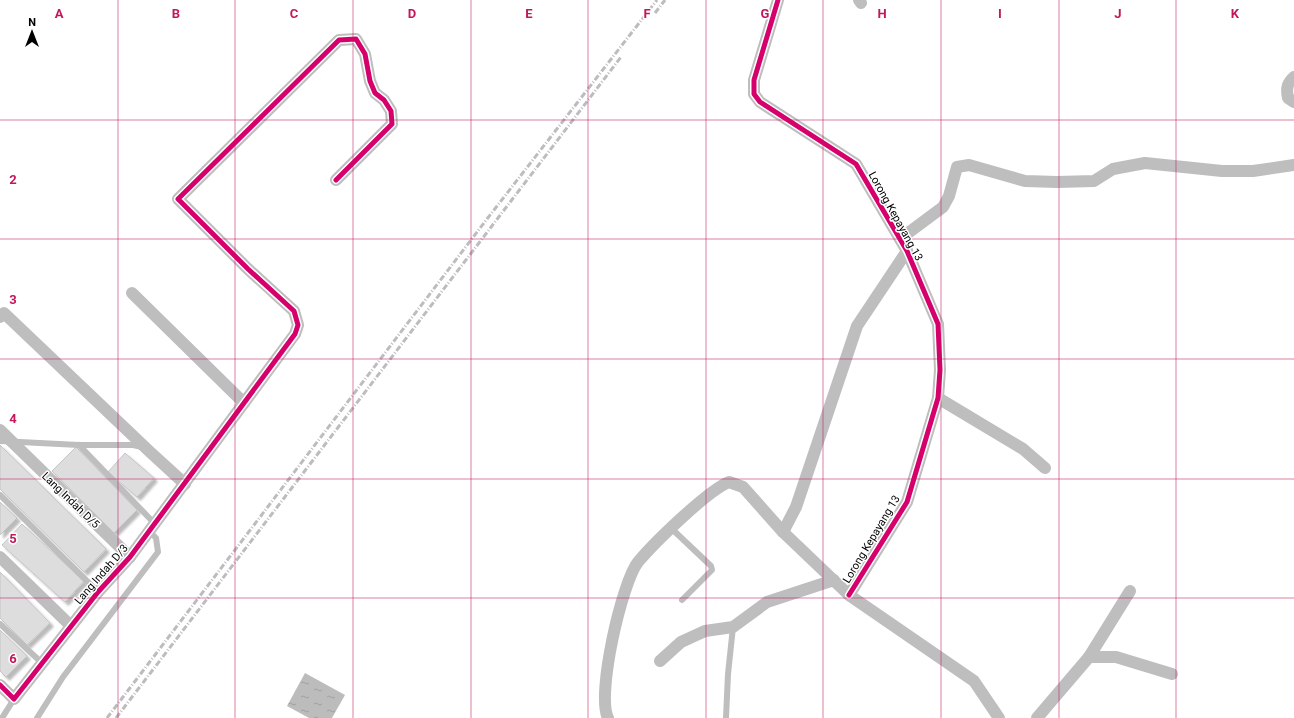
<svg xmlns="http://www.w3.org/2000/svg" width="1294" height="718" font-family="Roboto,sans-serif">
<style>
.water{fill:url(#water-ripples)}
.building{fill:#ddd;stroke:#c5c5c5;filter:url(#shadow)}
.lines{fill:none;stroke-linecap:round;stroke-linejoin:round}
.service{stroke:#bebebe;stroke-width:6}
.minor{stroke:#bebebe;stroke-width:12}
.rail{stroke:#bdbdbd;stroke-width:3;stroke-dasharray:6 2 1 2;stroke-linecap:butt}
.cycleway-casing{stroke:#fff;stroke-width:8}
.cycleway{stroke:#d6006c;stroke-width:5}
.grid{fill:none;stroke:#c2185b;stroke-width:1;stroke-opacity:0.55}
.labels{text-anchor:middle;stroke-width:3;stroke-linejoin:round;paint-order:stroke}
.street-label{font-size:11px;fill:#000;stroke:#fff}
.grid-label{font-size:13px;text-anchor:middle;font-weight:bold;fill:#c2185b;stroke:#fff;stroke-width:3;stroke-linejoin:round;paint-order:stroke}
</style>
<defs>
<pattern id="water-ripples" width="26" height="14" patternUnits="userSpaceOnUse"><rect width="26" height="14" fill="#bcbcbc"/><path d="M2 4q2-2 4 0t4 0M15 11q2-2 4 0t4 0" fill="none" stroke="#a0a0a0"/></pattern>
<filter id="shadow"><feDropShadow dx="3.5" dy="3.5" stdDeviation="1" flood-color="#0004"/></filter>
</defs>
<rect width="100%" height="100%" fill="#fff"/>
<polygon class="water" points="305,673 345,695 332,718 309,718 287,706"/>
<g class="building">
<polygon points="0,445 106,549 84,572 0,489"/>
<polygon points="76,447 137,510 114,533 52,471"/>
<polygon points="125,453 154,478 137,497 108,472"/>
<polygon points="0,502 17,518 0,535"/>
<polygon points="22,524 84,581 65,602 2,545"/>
<polygon points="0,572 50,623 27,645 0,618"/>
<polygon points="0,630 27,656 6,677 0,671"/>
</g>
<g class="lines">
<g class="service">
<polyline points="0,441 79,445 133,445 142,447"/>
<polyline points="79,445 155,524"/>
<polyline points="0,495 98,592"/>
<polyline points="672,529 711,566 712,570 682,600"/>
<polyline points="0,624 42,663"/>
<polyline points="2,718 14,699"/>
<polyline points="37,718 63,677 158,552 156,538 149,531"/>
<polyline points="726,718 728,674 733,627"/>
</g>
<g class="minor">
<polyline points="778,0 754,80 754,94 760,102 856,164 907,251 938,324 940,370 938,398 907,502 849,595"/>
<polyline points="859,0 861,3"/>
<path d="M1294,77C1287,83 1286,89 1288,98L1294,102"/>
<polyline points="900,239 943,207 949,196 957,167 969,165 1025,181 1057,182 1094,181 1113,169 1145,163 1222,171 1253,171 1294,165"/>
<polyline points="132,293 244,403"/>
<polyline points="0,317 4,313 149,451 185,484"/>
<polyline points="938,398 1023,449 1045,468"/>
<polyline points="0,430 130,557"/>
<polyline points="783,532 796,507 857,326 907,251"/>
<polyline points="0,557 71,626"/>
<polyline points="1089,657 1116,657 1172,674"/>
<polyline points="660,661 681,642 705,631 733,627 767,602 834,580"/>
<polyline points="0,685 14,699 98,592 130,557 295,334 298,325 294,311 248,269 178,199 339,40 356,39 365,54 370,81 375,93 384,100 391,111 392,124 336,180"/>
<path d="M608,718C596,695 622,582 638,562C654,543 707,491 729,482L743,487L783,532L849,595L974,681L999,718"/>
<polyline points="1037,718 1089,657 1130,591"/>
</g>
<g class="rail">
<polyline points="655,13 665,0"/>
<polyline points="107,718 487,219 657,0"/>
<polyline points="116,718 621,57"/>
</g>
<g class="cycleway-casing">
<g id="cycleway">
<polyline points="778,0 754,80 754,94 760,102 856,164 907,251 938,324 940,370 938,398 907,502 849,595"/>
<polyline points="0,685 14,699 98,592 130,557 295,334 298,325 294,311 248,269 178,199 339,40 356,39 365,54 370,81 375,93 384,100 391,111 392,124 336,180"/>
</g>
</g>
<use href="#cycleway" class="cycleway"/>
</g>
<path class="grid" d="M118,0V718M235,0V718M353,0V718M471,0V718M588,0V718M706,0V718M823,0V718M941,0V718M1059,0V718M1176,0V718M0,120H1294M0,239H1294M0,359H1294M0,479H1294M0,598H1294"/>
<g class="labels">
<g class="street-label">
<text transform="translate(896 216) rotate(61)" y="4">Lorong Kepayang 13</text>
<text transform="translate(71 500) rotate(44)" y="4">Lang Indah D/5</text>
<text transform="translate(871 539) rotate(-59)" y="4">Lorong Kepayang 13</text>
<text transform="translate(101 574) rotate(-49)" y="4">Lang Indah D/3</text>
</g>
</g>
<g class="grid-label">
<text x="59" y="18">A</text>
<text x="176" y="18">B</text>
<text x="294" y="18">C</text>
<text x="412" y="18">D</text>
<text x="529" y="18">E</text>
<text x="647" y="18">F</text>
<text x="765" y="18">G</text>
<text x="882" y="18">H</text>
<text x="1000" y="18">I</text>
<text x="1118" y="18">J</text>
<text x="1235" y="18">K</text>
<text x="13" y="184">2</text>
<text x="13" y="304">3</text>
<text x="13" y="423">4</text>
<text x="13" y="543">5</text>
<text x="13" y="663">6</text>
</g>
<g transform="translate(32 32)" stroke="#ffffff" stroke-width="3" paint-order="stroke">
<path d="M0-3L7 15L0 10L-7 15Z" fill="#000000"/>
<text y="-6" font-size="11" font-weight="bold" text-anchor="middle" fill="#000000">N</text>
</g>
</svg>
